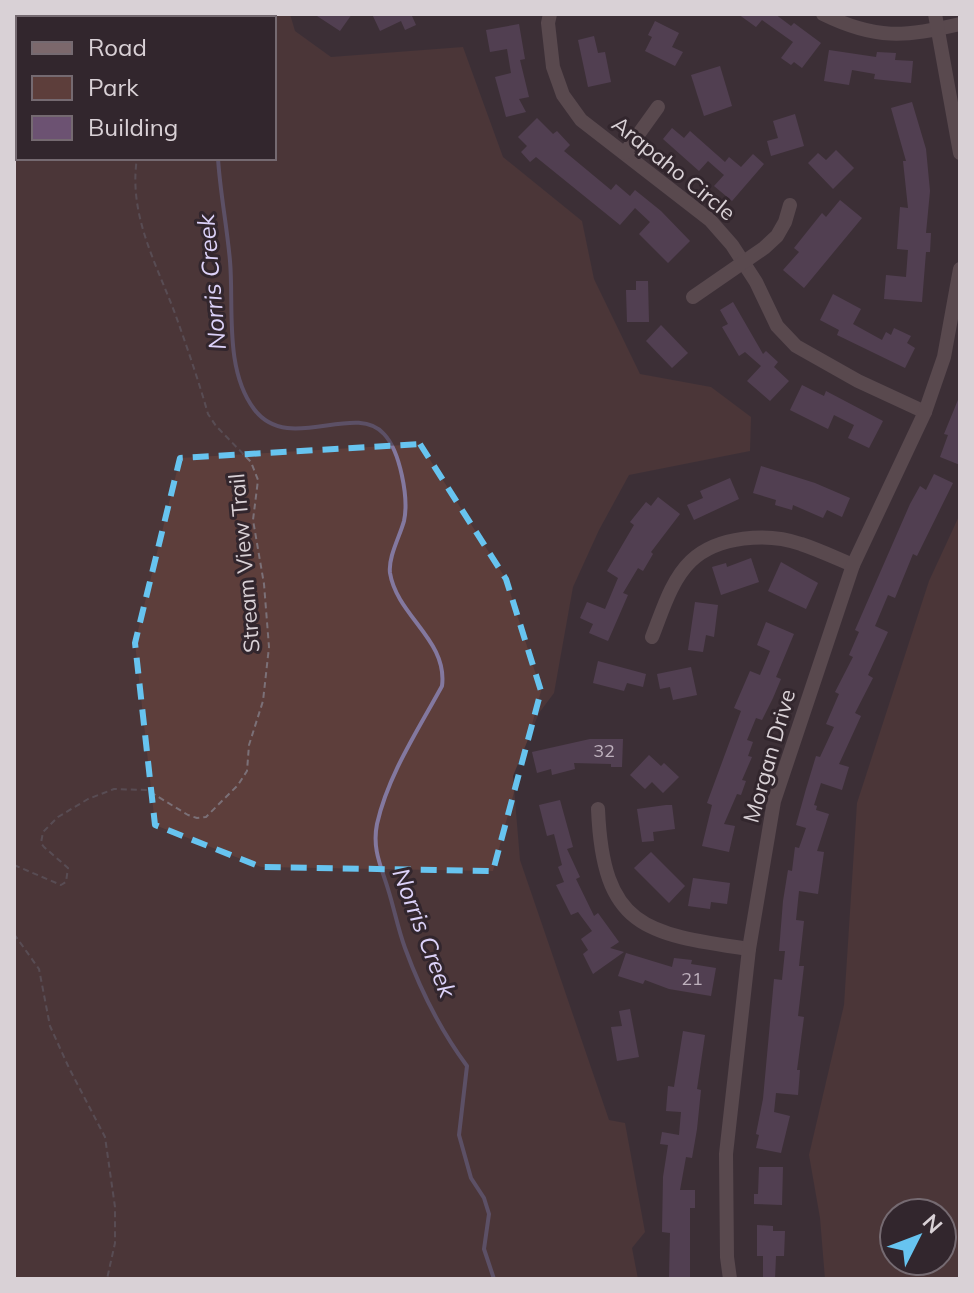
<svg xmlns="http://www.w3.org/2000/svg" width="974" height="1293" font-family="Mulish,sans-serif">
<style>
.green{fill:#5d3e3b;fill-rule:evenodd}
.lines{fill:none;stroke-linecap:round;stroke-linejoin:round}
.stream{stroke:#83789f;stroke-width:4}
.building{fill:#6c5272}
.path{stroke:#7b7077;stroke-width:2;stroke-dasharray:6 4;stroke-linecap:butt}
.minor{stroke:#7c686c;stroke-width:14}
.marked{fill:none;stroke:#67c4f0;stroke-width:6;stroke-dasharray:16 10;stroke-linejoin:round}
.labels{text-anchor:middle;stroke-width:6;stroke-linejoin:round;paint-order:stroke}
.number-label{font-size:18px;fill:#beb1bd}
.street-label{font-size:22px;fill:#d9d1d6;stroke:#32262d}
.water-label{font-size:24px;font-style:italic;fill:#dcd2f9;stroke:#32262d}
</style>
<rect width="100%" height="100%" fill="#3c3037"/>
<g class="green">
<path d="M14,14H290L295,31L331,57L463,47L503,157L582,221L594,279L640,374L711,387L751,417L750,451L629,475L599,530L573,587L554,693L539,713L513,776L520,860L609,1120L625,1123L645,1232L632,1248L638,1279H14ZM18,18H274V158H18Z"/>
<path d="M960,514V1279H825L820,1218L809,1155L844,1005L857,803L929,581ZM894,1213H942V1261H894Z"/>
</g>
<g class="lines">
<g class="stream">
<polyline points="187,14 187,18"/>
<path d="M218,158C220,192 227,226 230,261C234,306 224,369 254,409C288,455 355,401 384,434C400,451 409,498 404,521C400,536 388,557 390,573C397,616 448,640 442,686C418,730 388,775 377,824C372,849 381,866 388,889C394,908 398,929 405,948C420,989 441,1031 467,1066L459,1135L471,1178L484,1198L489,1214L484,1249L494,1279"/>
</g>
</g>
<g class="building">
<polygon points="314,14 352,14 340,31"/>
<polygon points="372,14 416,14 412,16 416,25 405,30 401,21 380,31"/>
<polygon points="738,14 775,14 791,26 794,23 821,43 802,68 794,62 791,65 781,58 793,42 762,20 756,27"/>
<polygon points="655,21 679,33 672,47 683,52 675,66 645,51 652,37 648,35"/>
<polygon points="519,24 525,59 520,60 529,97 519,99 526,112 506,117 495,77 511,73 507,49 490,52 486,30"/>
<polygon points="594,36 598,53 605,52 611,82 588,87 578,40"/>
<polygon points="829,50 876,57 877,52 896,53 895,60 913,61 911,83 874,79 875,74 852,70 849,85 824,81"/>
<polygon points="720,66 732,106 704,116 691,75"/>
<polygon points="912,102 926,149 930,191 926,233 931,233 930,252 926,252 922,302 884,299 886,275 906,277 908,250 897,249 900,207 908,208 903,161 906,161 891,108"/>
<polygon points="795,114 804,146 771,156 767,141 778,138 773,121"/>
<polygon points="537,118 553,134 557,131 570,145 564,151 611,190 616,184 630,196 635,190 661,211 690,241 668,263 639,234 650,222 635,208 620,225 536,157 530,162 521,152 527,146 518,137"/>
<polygon points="672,128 684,138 690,131 725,162 729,157 741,167 753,154 764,164 732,201 714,186 724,175 708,161 699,171 663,139"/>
<polygon points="836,150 854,168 833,189 808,163 818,153 826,160"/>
<polygon points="840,200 862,218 804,288 783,270 799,252 794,248 822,213 826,217"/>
<polygon points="636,281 648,281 649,322 627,322 626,290 636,290"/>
<polygon points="833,294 861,309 853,324 882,340 886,332 891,335 894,328 911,336 907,343 915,348 905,368 837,335 839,330 820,320"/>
<polygon points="733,302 763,354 766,351 778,362 774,367 789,381 770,401 747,381 761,366 745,352 739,356 722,327 728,324 720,310"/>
<polygon points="661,325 688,353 672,368 646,341"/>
<polygon points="802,385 824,396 826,391 883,421 869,448 848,438 854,425 834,415 828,429 790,410"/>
<polygon points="960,395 960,465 940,457 948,435 944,434"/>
<polygon points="761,466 815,483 850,498 842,517 827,510 823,518 793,505 792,510 775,505 776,500 753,493"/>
<polygon points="934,474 953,483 917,556 913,554 895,598 888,595 875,626 888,632 868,675 873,678 855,713 861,716 839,764 849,767 842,790 821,783 814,805 817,806 816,810 829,814 817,851 824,852 818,894 799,891 796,920 804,921 799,966 804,966 798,1016 804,1017 797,1070 800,1070 798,1095 776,1093 774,1112 790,1116 781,1153 756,1148 759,1135 756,1134 763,1099 774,979 782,980 785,951 779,951 783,901 788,870 792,871 795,847 799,848 806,828 796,825 806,789 816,756 820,757 834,727 826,724 839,694 835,692 853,657 849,655 859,632 855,630 910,504 920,486 926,490"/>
<polygon points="730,478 739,499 694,520 687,505 703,498 700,491"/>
<polygon points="658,497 680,514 651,552 653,554 643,571 638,568 623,593 628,595 608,641 589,633 593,624 580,618 587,602 605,609 618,578 607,571 634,525 630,522 646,502 651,506"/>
<polygon points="751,558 759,582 721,595 712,567 726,563 727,567"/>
<polygon points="781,562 818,583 806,609 768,591"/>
<polygon points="695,602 718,605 714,637 706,635 703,652 688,650"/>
<polygon points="766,622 794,634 776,677 781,679 773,698 762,720 756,718 747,740 753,742 748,756 752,757 742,780 746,781 741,795 737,794 724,824 735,826 729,852 702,846 712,805 707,803 741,711 734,708 750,671 760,675 770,651 757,645"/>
<polygon points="598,661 646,674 643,687 627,683 624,691 593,683"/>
<polygon points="691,667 697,695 673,700 670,687 660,689 657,674"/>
<polygon points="590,739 623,739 622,767 611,767 611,764 574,763 575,769 552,775 551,769 537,773 532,752"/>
<polygon points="649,755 661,766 664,763 679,777 663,793 652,782 645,789 630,775"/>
<polygon points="560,800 573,847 567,849 580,877 576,879 594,916 598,913 619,942 610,948 624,952 593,974 583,954 588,950 581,939 592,931 578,912 571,915 556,885 564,882 558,867 562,865 554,834 547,836 539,805"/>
<polygon points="666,805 672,805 675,829 653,832 654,841 642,842 637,809"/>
<polygon points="651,852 685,886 669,903 634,868"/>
<polygon points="693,878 730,883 727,904 711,902 710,909 688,906"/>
<polygon points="626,953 672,967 674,958 692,960 691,964 716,968 711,996 669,989 645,980 643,984 618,976"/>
<polygon points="630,1009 639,1057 617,1061 611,1027 622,1026 619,1011"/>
<polygon points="683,1031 705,1035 697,1089 701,1090 697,1129 692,1158 686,1157 680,1190 695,1190 695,1208 690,1208 690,1279 669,1279 670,1233 662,1232 663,1177 668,1145 660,1144 662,1132 679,1135 681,1112 666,1111 668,1086 674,1087"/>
<polygon points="759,1167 783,1167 782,1205 754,1204 754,1194 758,1194"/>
<polygon points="757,1225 773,1226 773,1231 785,1231 784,1256 776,1256 775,1279 763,1279 763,1256 757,1256"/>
</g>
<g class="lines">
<g class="path">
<polyline points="134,14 134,18"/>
<path d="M14,865L61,885L66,882L68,868L44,847L41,843L43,832L58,817L88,799L114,789L147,790L188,815L197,818L206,817L238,785L247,771L249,745L263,701L269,647L264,584L253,520L258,480L251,462L216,426L208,414C199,382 188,350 177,319C158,266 128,217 137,158"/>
<polyline points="14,934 39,969 50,1026 69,1068 105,1137 115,1207 115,1243 107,1279"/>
</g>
<g class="minor">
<polyline points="550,14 548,23 553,67 563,95 581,120 710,220 732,245 756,282 777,326 796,346 858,381 925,412"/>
<path d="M823,14C876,40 905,37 960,24"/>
<polyline points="935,14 960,153"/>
<polyline points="625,153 658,107"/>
<polyline points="693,297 764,248 777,236 785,222 790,205"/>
<path d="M652,637C662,612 671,580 691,561C717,536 768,532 801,544C819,550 836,558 853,565"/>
<path d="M598,809C603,927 644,934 749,949"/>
<polyline points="730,1279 727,1257 726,1154 749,949 774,801 853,565 925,412 944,357 960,269"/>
</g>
</g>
<path d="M0 0H974V1293H0ZM420,444L506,579L541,691L493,871L261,867L155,825L135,643L180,458Z" fill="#3c3037" fill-opacity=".55" fill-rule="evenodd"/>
<path class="marked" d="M420,444L506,579L541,691L493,871L261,867L155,825L135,643L180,458Z"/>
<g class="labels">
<g class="number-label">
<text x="604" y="757">32</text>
<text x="692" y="985">21</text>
</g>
<g class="street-label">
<text transform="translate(674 168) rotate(39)" y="8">Arapaho Circle</text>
<text transform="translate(244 563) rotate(-95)" y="8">Stream View Trail</text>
<text transform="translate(769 756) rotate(-74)" y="8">Morgan Drive</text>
</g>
<g class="water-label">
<text transform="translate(212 282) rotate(-95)" y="8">Norris Creek</text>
<text transform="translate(424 933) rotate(69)" y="8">Norris Creek</text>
</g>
</g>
<rect width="974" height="1293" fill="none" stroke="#d9d1d6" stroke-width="32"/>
<rect x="16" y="16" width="260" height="144" fill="#32262d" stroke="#756a71" stroke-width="2"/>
<rect x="32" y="42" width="40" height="12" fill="#7c686c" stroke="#756a71" stroke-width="2"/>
<text x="88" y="56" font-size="24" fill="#d9d1d6">Road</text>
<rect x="32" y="76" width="40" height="24" fill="#5d3e3b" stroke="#756a71" stroke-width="2"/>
<text x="88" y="96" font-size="24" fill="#d9d1d6">Park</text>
<rect x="32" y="116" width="40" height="24" fill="#6c5272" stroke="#756a71" stroke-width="2"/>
<text x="88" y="136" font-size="24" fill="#d9d1d6">Building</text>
<g transform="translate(918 1237) rotate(48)"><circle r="38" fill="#32262d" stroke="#756a71" stroke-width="2"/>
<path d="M0-6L14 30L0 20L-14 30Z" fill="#67c4f0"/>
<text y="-12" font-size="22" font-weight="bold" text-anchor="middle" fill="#d9d1d6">N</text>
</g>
</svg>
